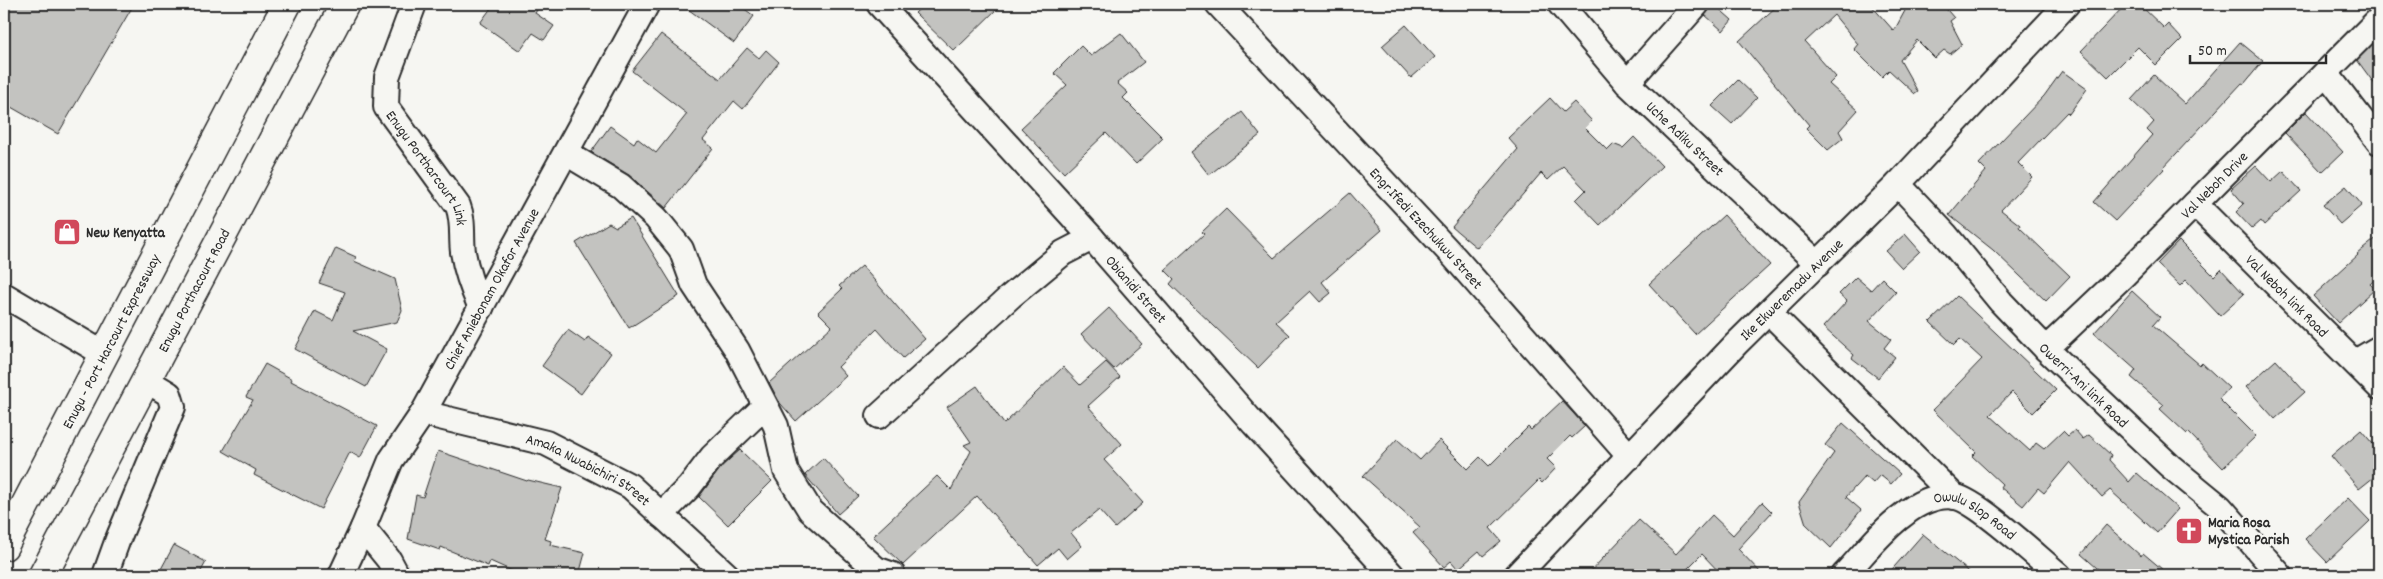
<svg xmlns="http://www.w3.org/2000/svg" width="2383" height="579" font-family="Dekko,sans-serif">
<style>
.building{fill:#c3c3c0;stroke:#2b2b2b}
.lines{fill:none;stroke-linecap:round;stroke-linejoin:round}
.minor-casing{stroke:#2b2b2b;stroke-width:28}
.highway-casing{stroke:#2b2b2b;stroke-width:31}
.minor{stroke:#f6f6f2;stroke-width:24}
.highway{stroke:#f6f6f2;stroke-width:28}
.labels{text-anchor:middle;stroke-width:4.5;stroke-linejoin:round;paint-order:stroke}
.street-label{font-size:15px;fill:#2b2b2b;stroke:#f6f6f2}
.poi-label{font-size:15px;font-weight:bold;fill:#2b2b2b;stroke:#f6f6f2;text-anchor:start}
</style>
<rect width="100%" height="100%" fill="#f6f6f2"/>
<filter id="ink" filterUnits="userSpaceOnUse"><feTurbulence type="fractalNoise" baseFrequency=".02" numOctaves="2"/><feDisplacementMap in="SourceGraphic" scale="10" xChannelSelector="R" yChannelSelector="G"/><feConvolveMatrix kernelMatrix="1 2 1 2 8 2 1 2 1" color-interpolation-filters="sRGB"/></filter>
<g filter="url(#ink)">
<g class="building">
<polygon points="10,4 134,4 58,134 4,103 4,14"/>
<polygon points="494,4 541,4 535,13 554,26 544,40 533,33 520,51 480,23"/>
<polygon points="681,4 738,4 754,16 734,43"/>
<polygon points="925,4 1002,4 954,51 915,13"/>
<polygon points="1710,4 1714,4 1732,20 1723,31 1705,15"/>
<polygon points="1779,4 1870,4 1894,31 1907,7 1915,4 1942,4 1954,18 1950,21 1962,44 1950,54 1944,50 1935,58 1917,40 1900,60 1918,92 1915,94 1889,70 1882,77 1854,49 1858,44 1834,15 1805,42 1836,77 1829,84 1858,110 1839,131 1843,138 1828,150 1806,128 1809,125 1739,41"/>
<polygon points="2126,4 2139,4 2164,28 2168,24 2182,39 2156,65 2138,47 2108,77 2081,51"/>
<polygon points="1406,25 1435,57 1411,78 1382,46"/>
<polygon points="1121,33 1144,62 1117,83 1128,93 1123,98 1163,138 1136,164 1106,133 1064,173 1021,128 1067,85 1054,73 1081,46 1091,56"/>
<polygon points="661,34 720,79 747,48 759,58 766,50 779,62 743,109 734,101 703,140 713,148 666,208 630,176 591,152 610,126 634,143 637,138 656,153 687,114 632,71"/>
<polygon points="2379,38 2379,90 2357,60"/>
<polygon points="2240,42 2263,61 2244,84 2242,83 2163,168 2164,169 2115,221 2094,202 2152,135 2147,130 2154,122 2131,100 2154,75 2185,104"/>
<polygon points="2062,71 2087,89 2069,114 2067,112 2018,163 2032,177 2001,210 2020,225 2019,227 2070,276 2046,301 1993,250 1949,215 1986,171 1979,164 2044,96"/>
<polygon points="1738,80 1757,98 1732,124 1712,106"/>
<polygon points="1550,98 1563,112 1574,102 1592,121 1585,128 1607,150 1613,144 1623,148 1634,137 1662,166 1600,225 1576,200 1586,190 1563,166 1548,180 1541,173 1477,248 1452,227 1518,149 1508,138"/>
<polygon points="1242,112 1260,135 1209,175 1191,152"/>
<polygon points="2306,112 2343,152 2322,172 2285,133"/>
<polygon points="2256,166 2271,182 2283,171 2301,191 2264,225 2261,221 2252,229 2236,212 2244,204 2231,189"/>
<polygon points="2346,186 2362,205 2340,224 2323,205"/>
<polygon points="1350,193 1382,230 1322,282 1331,293 1320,302 1310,291 1276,322 1290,335 1258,368 1170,284 1174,279 1165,270 1204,234 1202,232 1226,209 1274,258"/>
<polygon points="1724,215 1770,265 1695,334 1649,284"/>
<polygon points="631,218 679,296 629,328 576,243 609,223 616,227"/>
<polygon points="1905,234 1920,251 1902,268 1886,251"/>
<polygon points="2379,236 2379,276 2370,284 2375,289 2338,323 2313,296 2358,255 2357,254"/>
<polygon points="2179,241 2214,276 2221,269 2244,294 2220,316 2186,280 2180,286 2157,264"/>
<polygon points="336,248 356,257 354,261 395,279 402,310 397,322 353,331 387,349 366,387 295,349 315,311 333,320 345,292 319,283"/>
<polygon points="862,266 925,339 903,358 877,329 838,367 846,376 796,421 780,403 769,383 832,326 818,312 842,289 839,286"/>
<polygon points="1856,277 1871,290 1882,278 1896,292 1869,321 1891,339 1884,348 1895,357 1878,378 1852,358 1854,355 1823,327 1847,301 1839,294"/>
<polygon points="2132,291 2160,317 2153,325 2200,365 2202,363 2229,388 2219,399 2256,436 2223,468 2188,432 2187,434 2160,409 2164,405 2131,377 2136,370 2094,333"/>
<polygon points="1957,296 2056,390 2033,413 2012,392 1990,415 2030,451 2036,443 2044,449 2063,431 2068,436 2075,430 2083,439 2089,435 2111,455 2109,460 2129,482 2137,473 2178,509 2157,533 2110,490 2102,497 2070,462 2044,493 2038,488 2023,506 2000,487 2002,484 1972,456 1976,452 1933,410 1982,359 1960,339 1954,345 1930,322"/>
<polygon points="1109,308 1142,344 1114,369 1081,334"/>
<polygon points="568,330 585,342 588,337 611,353 581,394 542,366"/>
<polygon points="2276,360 2305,392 2275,419 2246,387"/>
<polygon points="1106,362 1120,377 1088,406 1122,444 1104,460 1143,503 1115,528 1099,510 1071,533 1082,546 1067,559 1058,548 1038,565 977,496 903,565 873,536 937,476 951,490 971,451 964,445 971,442 947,407 977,386 1004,424 1063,367 1080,385"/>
<polygon points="265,364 292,379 291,381 377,426 360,458 350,452 321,509 254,475 256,470 223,451 253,400 246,397"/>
<polygon points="1562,401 1585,426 1572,438 1570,436 1547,459 1556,468 1542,483 1539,480 1490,528 1501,541 1483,556 1479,551 1458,569 1451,561 1444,567 1413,533 1420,527 1363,476 1397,439 1420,460 1439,440 1468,469 1480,457 1489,466 1528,427 1531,430"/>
<polygon points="1843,423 1900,474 1891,484 1880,475 1873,483 1865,476 1846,497 1861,510 1831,548 1806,524 1799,502 1834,453 1825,445"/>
<polygon points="2361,430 2379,451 2379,473 2359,489 2331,456"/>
<polygon points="740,450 772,481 728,525 699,497 722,466"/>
<polygon points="438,451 527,481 528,480 562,488 545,539 551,541 550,545 585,553 579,575 521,575 490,561 488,566 441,547 440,550 408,539 416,495 423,497"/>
<polygon points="823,458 858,496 838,514 805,475"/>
<polygon points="2348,498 2370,521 2327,562 2305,539"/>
<polygon points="1762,502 1772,512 1738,549 1763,575 1722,575 1702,554 1681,575 1587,575 1639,520 1676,554 1712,515 1733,535"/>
<polygon points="2106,525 2141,556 2143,553 2169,575 2105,575 2081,554"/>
<polygon points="1923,534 1973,575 1887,575"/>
<polygon points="174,545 206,562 199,575 173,575 161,569"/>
</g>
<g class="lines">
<g class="minor-casing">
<g id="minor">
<path id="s1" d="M414,4L387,77L386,107L458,206C464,221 461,237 463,252C466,271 473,290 481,308"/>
<path id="s2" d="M879,4L1092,238L1254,424L1392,575"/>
<path id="s3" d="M1218,4L1455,258L1630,457"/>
<path id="s4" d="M1560,4L1627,83L1818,264"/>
<polyline points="2326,73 2379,142"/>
<polyline points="1627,83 1697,4"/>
<polyline points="566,153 621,186 656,218 681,249 694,285 737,350 776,426 786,471 810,510 876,569 893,575"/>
<path id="s5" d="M1898,184L1945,234L2001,302L2046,349L2170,466L2220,507L2280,575"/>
<path id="s6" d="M2195,204L2379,387"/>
<polyline points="4,295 104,354"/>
<polyline points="1769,312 1955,497"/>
<path id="s7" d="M2046,349L2124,275L2379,19"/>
<polyline points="2355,362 2379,348"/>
<path id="s8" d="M423,413L546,443L630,486L727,575"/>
<polyline points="879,416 1011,296 1063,253 1092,238"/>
<polyline points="661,515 689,487 712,457 765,406"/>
<polyline points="363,528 389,560 397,575"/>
<polyline points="105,575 118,539 173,407 169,394 146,380"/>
<path id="s9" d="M341,575L363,528L391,460L423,413L647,4"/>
<path id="s10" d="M1517,575L1736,344L1898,184L2067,4"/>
<path id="s11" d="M1844,575C1862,556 1882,530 1903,515C1916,504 1938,493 1956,497C1979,502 2037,557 2059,575"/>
</g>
</g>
<g class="highway-casing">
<g id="highway">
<path id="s12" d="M4,546L287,4"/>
<path id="s13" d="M43,575L345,4"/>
</g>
</g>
<use href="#minor" class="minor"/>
<use href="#highway" class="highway"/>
</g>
</g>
<defs>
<g id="shop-square" transform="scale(1.4375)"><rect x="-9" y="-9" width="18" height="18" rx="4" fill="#d1495b" stroke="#f6f6f2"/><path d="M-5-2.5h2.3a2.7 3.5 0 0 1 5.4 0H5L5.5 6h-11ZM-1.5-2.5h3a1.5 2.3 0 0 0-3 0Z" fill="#fff"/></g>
<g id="church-square" transform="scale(1.4375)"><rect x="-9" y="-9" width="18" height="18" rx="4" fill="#d1495b" stroke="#f6f6f2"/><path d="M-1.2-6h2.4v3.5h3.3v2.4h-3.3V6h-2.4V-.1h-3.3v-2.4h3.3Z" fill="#fff"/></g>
</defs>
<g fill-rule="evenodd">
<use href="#shop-square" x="67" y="232"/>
<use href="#church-square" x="2189" y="531"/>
</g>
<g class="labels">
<g class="street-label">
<text dy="5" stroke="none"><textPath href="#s4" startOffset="184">Uche Adiku Street</textPath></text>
<text dy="5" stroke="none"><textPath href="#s1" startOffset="182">Enugu Portharcourt Link</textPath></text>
<text dy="5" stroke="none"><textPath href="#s7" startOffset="235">Val Neboh Drive</textPath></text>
<text dy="5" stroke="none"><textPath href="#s3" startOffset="306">Engr.Ifedi Ezechukwu Street</textPath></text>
<text dy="5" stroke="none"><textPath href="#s13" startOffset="322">Enugu Porthacourt Road</textPath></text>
<text dy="5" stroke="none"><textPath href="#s9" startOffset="324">Chief Aniebonam Okafor Avenue</textPath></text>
<text dy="5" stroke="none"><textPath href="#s2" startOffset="384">Obianidi Street</textPath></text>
<text dy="5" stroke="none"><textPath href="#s10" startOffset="396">Ike Ekweremadu Avenue</textPath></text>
<text dy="5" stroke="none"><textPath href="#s6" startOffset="130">Val Neboh link Road</textPath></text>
<text dy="5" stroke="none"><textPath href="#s12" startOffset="231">Enugu - Port Harcourt Expressway</textPath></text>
<text dy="5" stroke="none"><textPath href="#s5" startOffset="274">Owerri-Ani link Road</textPath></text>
<text dy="5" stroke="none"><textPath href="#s8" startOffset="176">Amaka Nwabichiri Street</textPath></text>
<text dy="5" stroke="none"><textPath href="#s11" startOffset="166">Owulu Slop Road</textPath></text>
</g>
<g class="poi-label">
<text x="86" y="237">New Kenyatta</text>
<text x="2208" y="527">Maria Rosa<tspan x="2208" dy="17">Mystica Parish</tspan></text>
</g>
</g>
<rect width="2383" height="579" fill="none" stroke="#f6f6f2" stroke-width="20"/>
<rect x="10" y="10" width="2363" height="559" fill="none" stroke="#2b2b2b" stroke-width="2" filter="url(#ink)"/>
<path d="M2190 55v8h136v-8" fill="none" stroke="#2b2b2b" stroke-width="2.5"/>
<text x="2198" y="55" font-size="15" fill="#2b2b2b" stroke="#f6f6f2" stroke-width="4" paint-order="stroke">50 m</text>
</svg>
